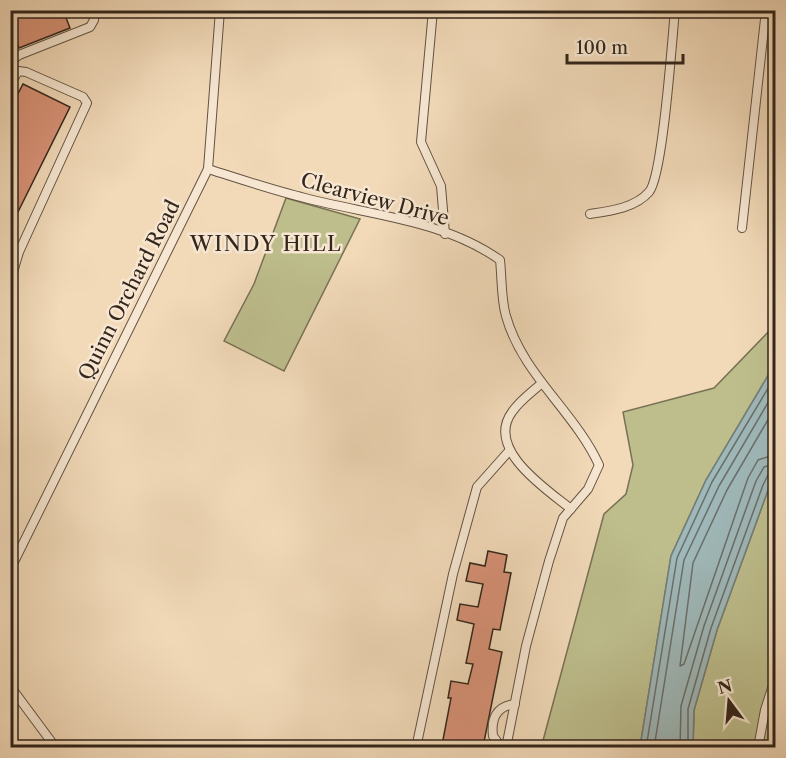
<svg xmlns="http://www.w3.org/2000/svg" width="786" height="758" font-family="'Libre Caslon Text',serif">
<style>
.green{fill:#bebe8d;stroke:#787254;stroke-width:1.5}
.water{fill:#9fb8b9;stroke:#747e7a;stroke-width:1.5}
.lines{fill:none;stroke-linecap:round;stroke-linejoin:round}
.shore{stroke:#696f6a;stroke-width:1.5}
.building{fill:#d89277;stroke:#33261b;stroke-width:1.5}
.minor-casing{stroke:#635342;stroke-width:10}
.minor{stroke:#f7e7d2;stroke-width:8}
.labels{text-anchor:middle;stroke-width:5;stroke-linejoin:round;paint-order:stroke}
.street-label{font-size:20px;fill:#33261b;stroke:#f7e7d2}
.neighbourhood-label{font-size:21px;letter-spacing:1.5px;fill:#33261b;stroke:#f7e7d2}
</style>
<rect width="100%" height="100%" fill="#f2dab9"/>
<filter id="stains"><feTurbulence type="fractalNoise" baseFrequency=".00333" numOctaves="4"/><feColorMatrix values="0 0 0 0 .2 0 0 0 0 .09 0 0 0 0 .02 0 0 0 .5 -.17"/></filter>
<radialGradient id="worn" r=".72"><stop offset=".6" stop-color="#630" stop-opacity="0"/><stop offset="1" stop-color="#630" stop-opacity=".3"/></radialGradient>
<g class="green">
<polygon points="286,198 360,219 284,371 224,341 254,284"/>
<polygon points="775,325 775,364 706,480 671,556 640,747 541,748 604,514 626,494 633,465 623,412 714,388"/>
<polygon points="775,471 775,747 693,748 694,710 717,630"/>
</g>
<polygon class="water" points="775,364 775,471 717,630 694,710 693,747 640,747 671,556 706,480"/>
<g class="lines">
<g class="shore">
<polyline points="776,406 727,490 693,563 680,666 684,664 748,478 758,460 776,454"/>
<polyline points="646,748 677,558 712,482 776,375"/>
<polyline points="654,748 684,560 719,486 776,389"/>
<polyline points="680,748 681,706 704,626 756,481 764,467 776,463"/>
<polyline points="688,748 688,709 711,628 763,485 769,473 776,471"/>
</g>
</g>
<g class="building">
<polygon points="20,10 63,10 70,28 19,48 10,26 10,14"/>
<polygon points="23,84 70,107 10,228 10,109"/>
<polygon points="488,551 507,555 504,572 511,573 500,630 493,629 489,649 502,652 483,747 442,745 451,698 448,698 451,681 468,684 473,664 466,663 474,624 457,620 460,604 478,607 483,584 466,581 470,563 485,566"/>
</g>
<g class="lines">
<g class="minor-casing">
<g id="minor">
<polyline points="420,10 433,14"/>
<polyline points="433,10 421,142 441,186 445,234"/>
<polyline points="10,62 19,55 90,27 94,20 93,10"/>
<polyline points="10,86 18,71 26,72 83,97 87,103 19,252 10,282"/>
<path d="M208,169C240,179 272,190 305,198C370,215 444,220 500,260C502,278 501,299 506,316C522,374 575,412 599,465L588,489L563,518L549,561L526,646L506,748"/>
<path d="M590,214C610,211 635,208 649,192C663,176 672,40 675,10"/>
<polyline points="742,228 766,10"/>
<path d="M542,383C532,392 520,400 512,412C485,449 546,489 571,509"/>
<polyline points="10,570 208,169 220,10"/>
<polyline points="10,686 56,748"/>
<polyline points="416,748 453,574 477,487 509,451"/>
<path d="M502,748L493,736C491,719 496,706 515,704"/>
<polyline points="758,748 765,710 776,676"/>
</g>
</g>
<use href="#minor" class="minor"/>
</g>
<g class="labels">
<g class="street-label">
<text transform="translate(375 199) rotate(15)" y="7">Clearview Drive</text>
<text transform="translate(129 290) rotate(-63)" y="7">Quinn Orchard Road</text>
</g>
<g class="neighbourhood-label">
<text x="266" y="251">WINDY HILL</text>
</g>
</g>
<rect width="786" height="758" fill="none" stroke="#f2dab9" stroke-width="36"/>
<rect x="12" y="12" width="762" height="734" fill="none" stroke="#33261b" stroke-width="3"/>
<rect x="18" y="18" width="750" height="722" fill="none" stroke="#33261b" stroke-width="1.5"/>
<g transform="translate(729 701) rotate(344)" stroke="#f7e7d2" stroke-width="4.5" paint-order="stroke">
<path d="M0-4.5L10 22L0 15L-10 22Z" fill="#33261b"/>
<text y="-9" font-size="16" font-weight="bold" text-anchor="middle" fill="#33261b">N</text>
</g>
<path d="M567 54v9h116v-9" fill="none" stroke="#33261b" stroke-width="3"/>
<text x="576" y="54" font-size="18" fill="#33261b" stroke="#f7e7d2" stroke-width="4.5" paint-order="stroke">100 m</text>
<rect width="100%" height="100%" filter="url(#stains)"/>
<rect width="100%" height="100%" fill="url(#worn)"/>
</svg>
